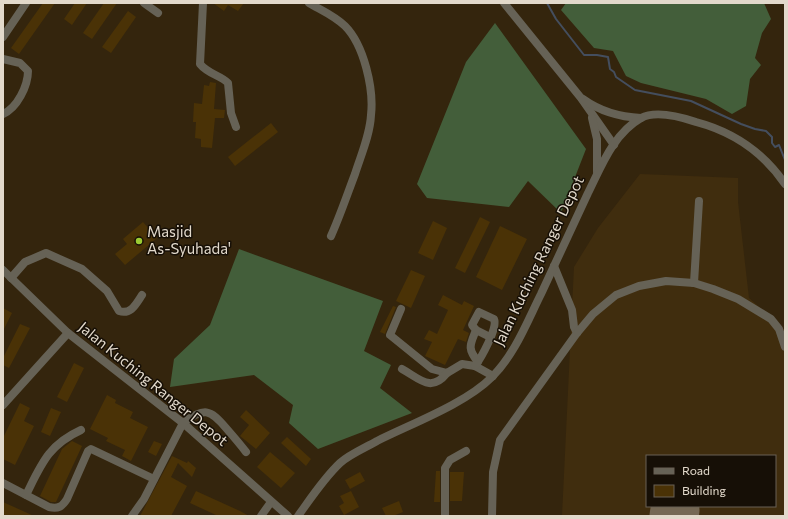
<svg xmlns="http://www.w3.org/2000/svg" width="788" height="519" font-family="Commissioner,sans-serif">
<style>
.built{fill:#402d0e;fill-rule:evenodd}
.forest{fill:#435e3a}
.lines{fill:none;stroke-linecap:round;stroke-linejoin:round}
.stream{stroke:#444e5e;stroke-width:2}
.runway{stroke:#756854;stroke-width:49}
.building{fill:#4a3206}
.minor{stroke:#666256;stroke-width:8}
.poi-dot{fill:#9bcb33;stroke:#160f06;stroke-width:1.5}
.labels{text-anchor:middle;stroke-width:3;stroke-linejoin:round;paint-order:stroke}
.poi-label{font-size:15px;fill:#e2d9cb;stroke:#160f06;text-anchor:start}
.street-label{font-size:15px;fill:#e2d9cb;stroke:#160f06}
</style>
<rect width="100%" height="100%" fill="#34250d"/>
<path class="built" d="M640,174L738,178V202L749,298L785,330V516H562L574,267L598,228ZM647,456H775V506H647Z"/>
<g class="forest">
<polygon points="566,3 764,3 771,19 762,33 755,58 761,65 750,79 746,106 732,114 706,99 641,83 626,76 613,51 594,48 561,10"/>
<polygon points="495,23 586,149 561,213 528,181 509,207 427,198 417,184 466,62"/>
<polygon points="239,249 383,301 364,351 391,365 380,388 412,413 318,449 289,423 293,405 254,375 170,387 174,359 210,325"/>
</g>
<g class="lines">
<polyline class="stream" points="547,3 556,19 584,55 597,55 608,57 610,69 614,72 616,77 635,90 691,101 741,124 755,129 766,131 772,137 772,143 775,147 779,145 785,160"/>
<polyline class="runway" points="674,516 675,510"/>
</g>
<g class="building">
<polygon points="43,3 55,3 19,54 11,48"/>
<polygon points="75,3 87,3 72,25 64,19"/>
<polygon points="104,3 117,3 92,39 83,33"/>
<polygon points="213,3 244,3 238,11 228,5 224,11"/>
<polygon points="128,11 136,17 111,53 102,47"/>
<polygon points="210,82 216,83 214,109 225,110 224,118 215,118 212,148 201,147 201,139 195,138 196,122 193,122 194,103 202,104 204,85 209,86"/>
<polygon points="271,123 278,132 235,166 228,157"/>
<polygon points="480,217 490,222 465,273 455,268"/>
<polygon points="433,221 447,228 433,260 418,253"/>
<polygon points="143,222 157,238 125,265 115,254 127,244 123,239"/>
<polygon points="500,226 527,239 502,290 476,277"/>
<polygon points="411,270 425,276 411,308 396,301"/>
<polygon points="443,295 462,305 464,301 474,306 463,330 469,333 466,342 458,339 445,365 425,356 432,342 424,339 429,330 437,334 448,310 438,305"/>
<polygon points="393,306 396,307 385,334 380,332"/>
<polygon points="3,308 12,313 3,331"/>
<polygon points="20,324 30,328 9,368 3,365 3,358"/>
<polygon points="74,363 84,368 67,402 57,397"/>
<polygon points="107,395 116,400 115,403 133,412 130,418 148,427 131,461 122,456 125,450 106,441 108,438 90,429"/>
<polygon points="20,403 30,408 24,421 34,426 15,465 3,459 3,438"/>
<polygon points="51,408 61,412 50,436 41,432"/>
<polygon points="246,410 270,433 256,449 240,436 249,425 240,417"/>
<polygon points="287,437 311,459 306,466 281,443"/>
<polygon points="72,441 82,446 56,502 51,502 40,496 62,449"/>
<polygon points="154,441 162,444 156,456 148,452"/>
<polygon points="270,452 295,473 281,488 257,467"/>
<polygon points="172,456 187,463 188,461 196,468 192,477 178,463 171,477 187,486 171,516 140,516"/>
<polygon points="436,471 440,471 440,502 434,502"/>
<polygon points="360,472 365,481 350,489 345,480"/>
<polygon points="450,472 464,472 462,501 450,501"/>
<polygon points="196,491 240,511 249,516 218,516 190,503"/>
<polygon points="351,491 359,507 344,515 339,506 344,503 340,496"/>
<polygon points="399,501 403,512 393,516 386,516 382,508"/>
<polygon points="3,502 34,516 7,516 3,514"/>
</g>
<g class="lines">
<g class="minor">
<polyline points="144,3 158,13"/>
<path d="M203,3L200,64C208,74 220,75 228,83L231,113L236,127"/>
<path d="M309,3C321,10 335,16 345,26C364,45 374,89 371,115C370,135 361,155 355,174C347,195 340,216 331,236"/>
<polyline points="504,3 581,98 614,145"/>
<polyline points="3,37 26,3"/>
<path d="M3,59L20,63L28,71C28,86 17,108 3,114"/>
<path d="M583,99C601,112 620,117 641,118"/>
<polyline points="592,118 597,139 597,172"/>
<polyline points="554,266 572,310 574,327 577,333"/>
<polyline points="3,270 68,333 183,423 288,516"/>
<path d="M11,278L25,262L46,253L82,269L107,291L119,311C131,315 136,304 142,295"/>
<polyline points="694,283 699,201"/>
<polyline points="401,309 390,335 432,369 447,373 462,364 475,366 493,376"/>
<polyline points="476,330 490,337"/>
<path d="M475,366C481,358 498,328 494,319L479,312L472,325L476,330C470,345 467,348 478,362"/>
<path d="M402,369C420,379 431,393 447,373"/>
<polyline points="3,405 68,333"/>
<path d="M3,483L49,507C58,509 62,507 67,499L88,451L91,449L154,479"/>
<path d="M26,495C41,465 48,445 81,430"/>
<path d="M132,516L144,499L183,423C204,407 210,409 226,428C233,436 240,444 246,452"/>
<polyline points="261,516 271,502"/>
<path d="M298,516C311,498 324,478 340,463C350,454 365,448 377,441C413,423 465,404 492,377C515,354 527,322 541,294C557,260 572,227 588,193C601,167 613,134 641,118C656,110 681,117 696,122C734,132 763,152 785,184"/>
<polyline points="445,516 445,468 450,460 466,451"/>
<polyline points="492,516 493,472 500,440 577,333 593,314 616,295 639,286 666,281 694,283 713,289 738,299 771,319 779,329 785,347"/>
</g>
</g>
<circle class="poi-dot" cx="139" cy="241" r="4"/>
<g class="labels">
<g class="poi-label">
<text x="147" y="237">Masjid<tspan x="147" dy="17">As-Syuhada'</tspan></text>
</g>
<g class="street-label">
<text transform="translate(539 261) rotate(-64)" y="5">Jalan Kuching Ranger Depot</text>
<text transform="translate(153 384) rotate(39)" y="5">Jalan Kuching Ranger Depot</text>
</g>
</g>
<rect width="788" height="519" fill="none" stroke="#e2d9cb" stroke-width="8"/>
<rect x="646" y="455" width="130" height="52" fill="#160f06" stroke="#686055"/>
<rect x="654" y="468" width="20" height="6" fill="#666256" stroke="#686055"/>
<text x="682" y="475" font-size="12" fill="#e2d9cb">Road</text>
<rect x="654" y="485" width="20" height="12" fill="#4a3206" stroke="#686055"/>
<text x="682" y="495" font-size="12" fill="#e2d9cb">Building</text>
</svg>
